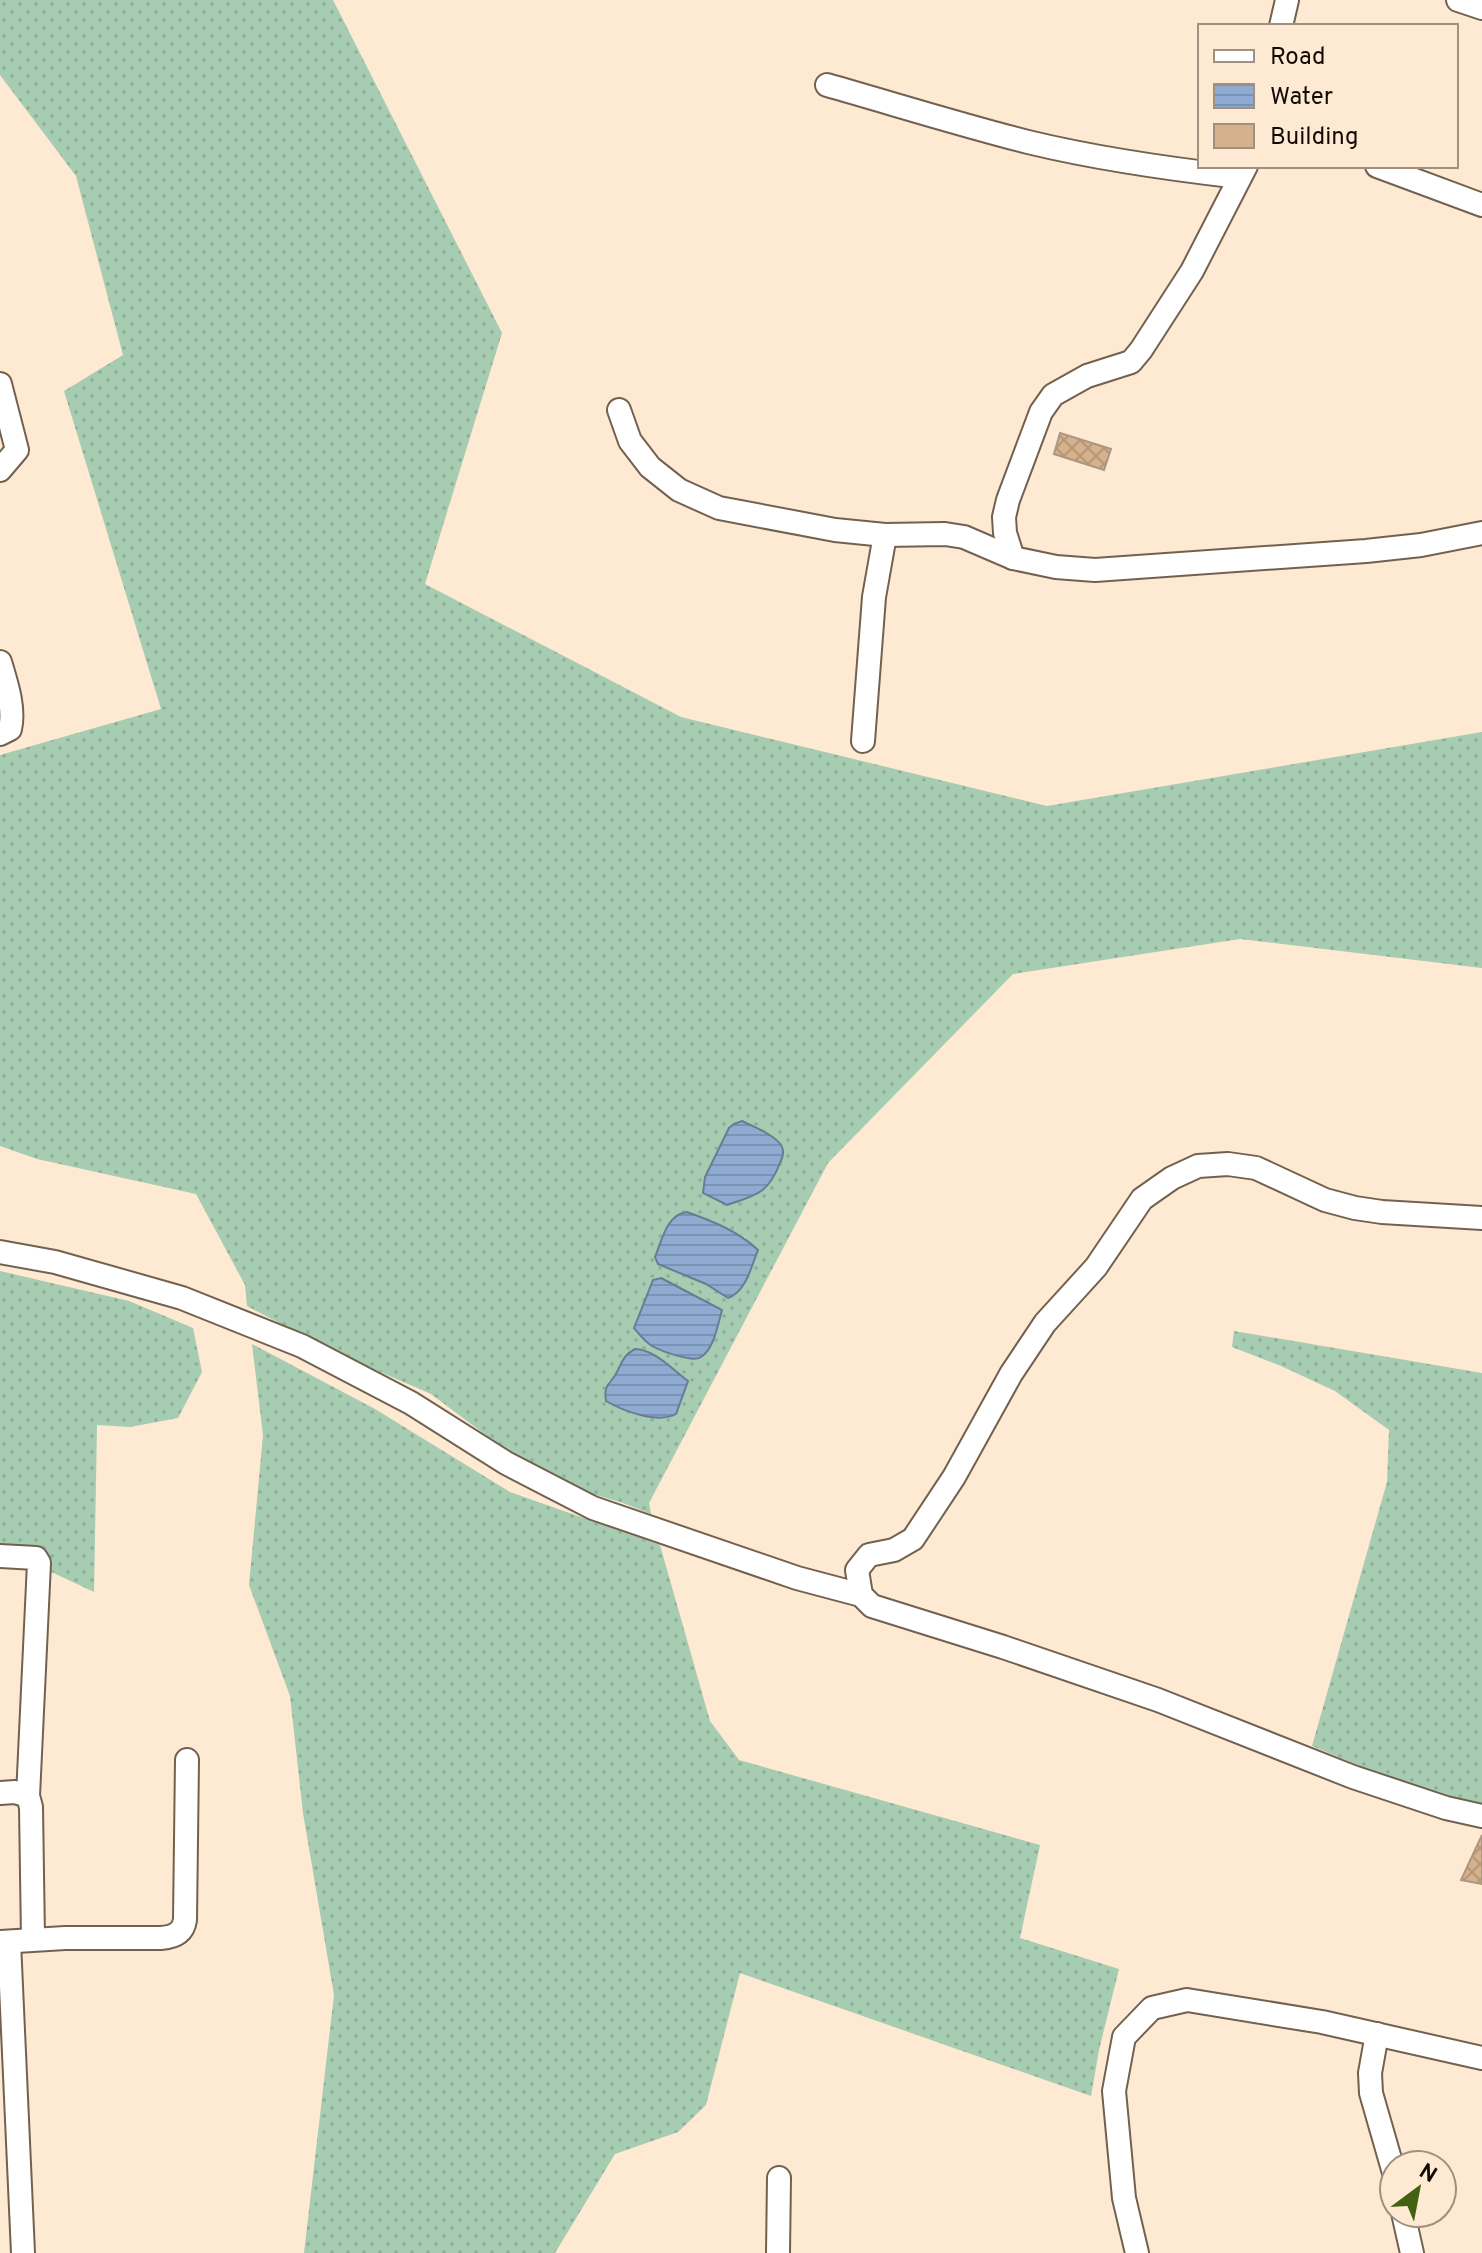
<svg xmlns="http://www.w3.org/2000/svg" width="1482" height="2253" font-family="Overpass,sans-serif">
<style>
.grass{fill:url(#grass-dots);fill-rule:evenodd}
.water{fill:url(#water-rules);stroke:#6a7b94;stroke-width:2}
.building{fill:url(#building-cross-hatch);stroke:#ab9784;stroke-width:2}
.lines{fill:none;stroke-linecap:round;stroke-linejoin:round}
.minor-casing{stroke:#73614f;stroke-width:26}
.minor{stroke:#fff;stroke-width:22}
</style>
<defs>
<pattern id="grass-dots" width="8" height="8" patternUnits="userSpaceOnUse" patternTransform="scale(2)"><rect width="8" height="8" fill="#a6ccb1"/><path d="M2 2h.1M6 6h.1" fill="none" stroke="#8eae97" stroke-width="1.8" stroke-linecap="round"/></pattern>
<pattern id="water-rules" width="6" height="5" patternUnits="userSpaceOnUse" patternTransform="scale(2)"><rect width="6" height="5" fill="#8fabd2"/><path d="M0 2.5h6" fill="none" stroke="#7a92b3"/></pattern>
<pattern id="building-cross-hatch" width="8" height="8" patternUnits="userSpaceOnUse" patternTransform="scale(2)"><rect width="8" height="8" fill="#d5b18c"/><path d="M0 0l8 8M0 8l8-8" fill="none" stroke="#b69777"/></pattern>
</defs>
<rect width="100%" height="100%" fill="#fee9d3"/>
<g class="grass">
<path d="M0,0H333L502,333L425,584L681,717L1047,806L1482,732V968L1240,939L1013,974L828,1163L649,1503L651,1514L623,1503L566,1486L515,1457L431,1394L341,1355L247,1306L245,1285L196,1194L37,1159L0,1146V755L161,709L64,391L123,355L76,176L0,75ZM742,1121L766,1134L703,1193L705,1177L729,1128L734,1124ZM687,1212L710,1220L746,1238L728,1298L706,1284L658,1264L655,1257L672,1218ZM635,1349C654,1349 673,1370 688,1381L606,1401L605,1391L609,1381L618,1372L628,1353Z"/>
<polygon points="0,1271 129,1301 193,1328 202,1372 178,1418 130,1427 97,1425 94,1592 47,1570 0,1567"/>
<polygon points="1234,1331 1482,1373 1482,1809 1415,1789 1312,1746 1387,1482 1389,1430 1335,1391 1281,1366 1232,1347"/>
<polygon points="252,1344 375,1409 510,1492 660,1545 710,1721 739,1760 1040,1845 1020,1938 1119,1969 1099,2050 1091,2096 740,1973 706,2105 678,2132 615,2154 555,2253 304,2253 334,1995 303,1813 290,1696 249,1585 263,1435"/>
</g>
<g class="water">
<path d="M742,1121C754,1127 773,1134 781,1145C785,1151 783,1157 780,1163C768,1194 756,1195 727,1205L703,1193L705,1177L729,1128L734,1124Z"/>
<path d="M687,1212C712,1221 738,1231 758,1250C751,1267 746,1292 728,1298L706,1284L658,1264L655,1257C662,1240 667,1214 687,1212Z"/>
<path d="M661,1278L722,1310C718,1324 714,1349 701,1357C693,1363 661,1351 652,1346C645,1342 639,1334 634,1328L653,1280Z"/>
<path d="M635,1349C654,1349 673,1370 688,1381L676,1414C658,1424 623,1411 606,1401C603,1382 612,1384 618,1370C623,1360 624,1355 635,1349Z"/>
</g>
<g class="building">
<polygon points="1060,433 1111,449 1104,470 1054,454"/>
<polygon points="1482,1835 1482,1884 1461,1880"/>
</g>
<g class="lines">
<g class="minor-casing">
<g id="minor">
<polyline points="1458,0 1482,8"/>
<polyline points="1281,26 1287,0"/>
<path d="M827,85C894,104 961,125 1028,142C1098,159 1169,169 1240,177"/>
<polyline points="1246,166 1192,271 1141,350 1131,362 1087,376 1053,395 1041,412 1008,500 1004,517 1005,533 1013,558 1056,567 1095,570 1366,551 1421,545 1482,533"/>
<polyline points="1377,166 1482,205"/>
<polyline points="0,384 17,450 0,470"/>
<polyline points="619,410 630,441 650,467 679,490 719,508 835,530 885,535 945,534 964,537 1013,558"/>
<path d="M0,662C6,682 15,708 10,729L0,734"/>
<polyline points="863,741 874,597 885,535"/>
<polyline points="0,1252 55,1262 182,1298 302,1346 411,1403 506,1463 593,1508 797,1578 861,1595 872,1606 1003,1647 1158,1700 1353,1777 1446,1808 1482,1816"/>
<polyline points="0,1556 36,1558 39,1563 28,1796"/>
<polyline points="861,1595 857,1570 869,1555 894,1550 913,1539 954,1477 1011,1374 1045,1323 1096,1267 1142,1199 1172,1178 1198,1166 1228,1164 1256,1168 1325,1200 1355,1208 1382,1212 1482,1218"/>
<polyline points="0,1793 15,1792 28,1796 31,1807 33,1939"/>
<path d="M0,1942L65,1938H161C174,1937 183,1933 185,1920L187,1760"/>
<polyline points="9,1942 23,2253"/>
<polyline points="1377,2034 1370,2073 1371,2093 1394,2173"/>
<polyline points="1403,2213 1412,2253"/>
<polyline points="778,2253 779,2178"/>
<polyline points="1137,2253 1124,2198 1114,2091 1124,2037 1152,2008 1187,2000 1322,2022 1482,2058"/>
</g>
</g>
<use href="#minor" class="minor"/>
</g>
<rect x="1198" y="24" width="260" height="144" fill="#fee9d3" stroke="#a09081" stroke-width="2"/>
<rect x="1214" y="50" width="40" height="12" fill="#ffffff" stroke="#a09081" stroke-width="2"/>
<text x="1270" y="64" font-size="24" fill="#120b05">Road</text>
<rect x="1214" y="84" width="40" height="24" fill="url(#water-rules)" stroke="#a09081" stroke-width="2"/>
<text x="1270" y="104" font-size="24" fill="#120b05">Water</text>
<rect x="1214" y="124" width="40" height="24" fill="#d5b18c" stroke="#a09081" stroke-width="2"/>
<text x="1270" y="144" font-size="24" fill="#120b05">Building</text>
<g transform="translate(1418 2189) rotate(32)"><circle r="38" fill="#fee9d3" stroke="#a09081" stroke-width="2"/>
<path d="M0-6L14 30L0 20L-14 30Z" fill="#436113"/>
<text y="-12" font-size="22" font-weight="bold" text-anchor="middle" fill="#120b05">N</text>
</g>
</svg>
